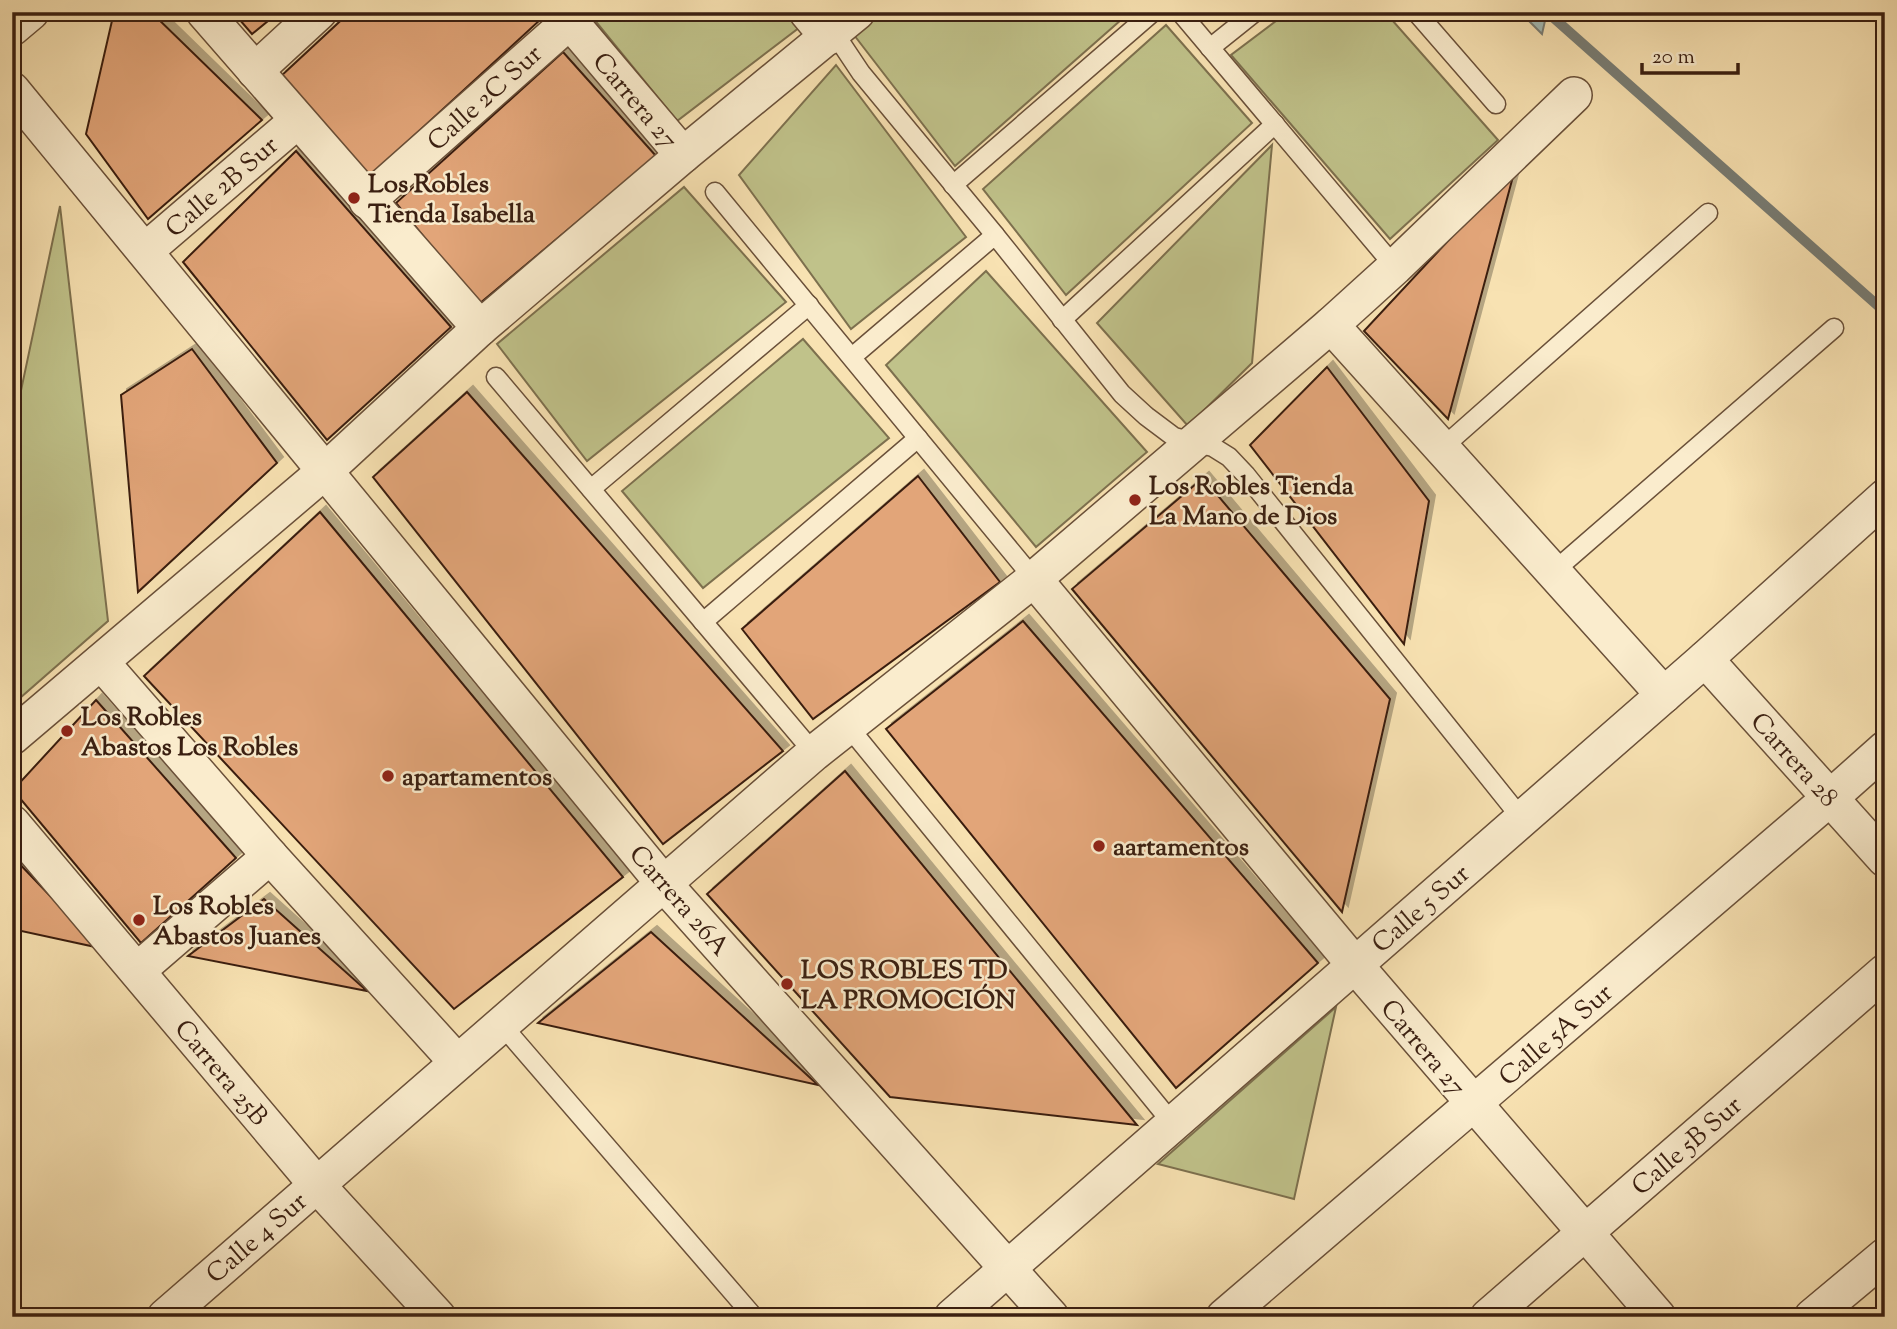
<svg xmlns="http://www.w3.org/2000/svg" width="1897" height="1329" font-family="'Sorts Mill Goudy',serif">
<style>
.green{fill:#c0c28a;stroke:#7d704e;stroke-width:2}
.water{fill:#a2bbb7;stroke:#787d75;stroke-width:2}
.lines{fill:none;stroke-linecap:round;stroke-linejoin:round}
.stream{stroke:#787d75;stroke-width:10}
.building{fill:#e2a579;stroke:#3a1f11;stroke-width:2;filter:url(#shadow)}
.service-casing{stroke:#6a5039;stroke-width:21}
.minor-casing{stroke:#6a5039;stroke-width:38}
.service{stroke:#faeccd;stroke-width:18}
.minor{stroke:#faeccd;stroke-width:35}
.poi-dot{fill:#8f2418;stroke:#faeccd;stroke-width:2.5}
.labels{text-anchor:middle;stroke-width:5;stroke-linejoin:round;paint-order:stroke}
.street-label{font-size:26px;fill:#3a1f11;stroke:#faeccd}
.poi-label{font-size:26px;font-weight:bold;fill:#3a1f11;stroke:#faeccd;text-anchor:start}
</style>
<defs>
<filter id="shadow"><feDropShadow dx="6" dy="-6" stdDeviation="0" flood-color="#0004"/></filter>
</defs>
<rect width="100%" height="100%" fill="#f8e2b2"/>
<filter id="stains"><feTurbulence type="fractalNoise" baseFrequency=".00286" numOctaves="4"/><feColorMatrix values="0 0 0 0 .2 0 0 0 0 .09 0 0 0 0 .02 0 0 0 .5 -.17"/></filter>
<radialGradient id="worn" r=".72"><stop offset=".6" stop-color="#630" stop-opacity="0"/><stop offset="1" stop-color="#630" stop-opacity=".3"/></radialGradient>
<g class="green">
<polygon points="588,12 788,12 800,27 677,121"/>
<polygon points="881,12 1130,12 955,166 854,35"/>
<polygon points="1288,12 1385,12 1498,140 1390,239 1231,55"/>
<polygon points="1166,25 1252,123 1066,295 983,189"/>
<polygon points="836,65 966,237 851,329 739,175"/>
<polygon points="1272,145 1252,363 1188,426 1097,323"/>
<polygon points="684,187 786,302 587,461 497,344"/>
<polygon points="60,206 108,621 12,705 12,433"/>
<polygon points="986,271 1147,452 1036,547 886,365"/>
<polygon points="803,339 889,438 703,588 622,491"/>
<polygon points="1336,1007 1294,1199 1158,1164"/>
</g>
<polygon class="water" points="1520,12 1547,12 1542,34"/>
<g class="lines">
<polyline class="stream" points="1547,12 1885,312"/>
</g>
<g class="building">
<polygon points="114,12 151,12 262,120 148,219 86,134"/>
<polygon points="233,12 279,12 252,34"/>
<polygon points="350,12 534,12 540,20 369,177 280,77"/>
<polygon points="563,52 656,156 479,304 396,203"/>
<polygon points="296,151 451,327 327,440 183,262"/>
<polygon points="1515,169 1448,419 1364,331"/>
<polygon points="192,349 277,463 138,592 121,395"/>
<polygon points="1327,367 1429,501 1404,644 1250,445"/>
<polygon points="467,392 783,751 663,844 373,477"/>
<polygon points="918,476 1000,582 813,719 742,629"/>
<polygon points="1203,478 1390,699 1342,912 1072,589"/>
<polygon points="320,512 623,877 454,1009 144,676"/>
<polygon points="1023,621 1318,963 1176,1088 886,729"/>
<polygon points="96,700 236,858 141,943 13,790"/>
<polygon points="845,771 1137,1125 890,1097 707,894"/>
<polygon points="12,856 100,948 12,929"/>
<polygon points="264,899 367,991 188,956"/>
<polygon points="651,932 818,1085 538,1023"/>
</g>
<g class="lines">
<g class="service-casing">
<g id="service">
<polyline points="1180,12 1395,267"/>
<polyline points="1416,12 1496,104"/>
<polyline points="828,37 841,43 861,73 995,235"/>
<polyline points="1210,48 1255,12"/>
<polyline points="953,185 1153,12"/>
<polyline points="715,192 1034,579"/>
<polyline points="1062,320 1275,124"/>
<polyline points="852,357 995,235 1122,394 1146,416 1174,437 1213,447 1229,457 1246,475 1522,819"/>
<polyline points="496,377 814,753"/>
<polyline points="1442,448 1708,213"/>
<polyline points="591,489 809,305"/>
<polyline points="1553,572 1834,328"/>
<polyline points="703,622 918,438"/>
<polyline points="847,725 1173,1124"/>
<polyline points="501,1024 754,1317"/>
</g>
</g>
<g class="minor-casing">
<g id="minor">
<polyline points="204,12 480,328"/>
<polyline points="562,12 683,155"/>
<polyline points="807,12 828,37"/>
<polyline points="12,28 31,12"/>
<polyline points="255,71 319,12"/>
<polyline points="12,90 664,884 1051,1317"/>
<polyline points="367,201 570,21"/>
<polyline points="145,251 297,121"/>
<polyline points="1331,325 1664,695"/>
<polyline points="1034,579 1355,965 1658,1317"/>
<polyline points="1705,659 1885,859"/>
<polyline points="101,662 270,856 457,1062"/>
<polyline points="12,737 324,472 480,328 683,155 857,12"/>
<polyline points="12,823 317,1185 438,1317"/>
<polyline points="138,970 270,856"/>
<polyline points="165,1317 814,753 1034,579 1331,325 1395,267 1574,95"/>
<polyline points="952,1317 1705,659 1885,497"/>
<polyline points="1224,1317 1830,798 1885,749"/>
<polyline points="1488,1317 1885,972"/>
<polyline points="1812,1317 1885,1256"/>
</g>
</g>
<use href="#service" class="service"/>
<use href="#minor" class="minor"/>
</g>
<g class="poi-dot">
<circle cx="354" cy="198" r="7"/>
<circle cx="1135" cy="500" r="7"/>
<circle cx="67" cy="731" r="7"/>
<circle cx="388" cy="776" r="7"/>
<circle cx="1099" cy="846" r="7"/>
<circle cx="139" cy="920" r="7"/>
<circle cx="787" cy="984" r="7"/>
</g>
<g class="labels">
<g class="street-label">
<text transform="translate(484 97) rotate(-42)" y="9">Calle 2C Sur</text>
<text transform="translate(636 100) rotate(50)" y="9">Carrera 27</text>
<text transform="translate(221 186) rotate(-41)" y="9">Calle 2B Sur</text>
<text transform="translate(1795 759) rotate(48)" y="9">Carrera 28</text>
<text transform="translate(680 900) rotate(49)" y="9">Carrera 26A</text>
<text transform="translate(1420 908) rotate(-41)" y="9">Calle 5 Sur</text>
<text transform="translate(1555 1034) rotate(-41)" y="9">Calle 5A Sur</text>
<text transform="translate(1424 1047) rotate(50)" y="9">Carrera 27</text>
<text transform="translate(222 1072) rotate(50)" y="9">Carrera 25B</text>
<text transform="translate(1686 1145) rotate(-41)" y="9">Calle 5B Sur</text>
<text transform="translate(256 1237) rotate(-41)" y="9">Calle 4 Sur</text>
</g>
<g class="poi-label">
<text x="368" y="192">Los Robles<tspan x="368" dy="30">Tienda Isabella</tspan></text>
<text x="1149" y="494">Los Robles Tienda<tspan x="1149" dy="30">La Mano de Dios</tspan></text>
<text x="81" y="725">Los Robles<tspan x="81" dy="30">Abastos Los Robles</tspan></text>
<text x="402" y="785">apartamentos</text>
<text x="1113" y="855">aartamentos</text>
<text x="153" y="914">Los Robles<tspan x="153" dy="30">Abastos Juanes</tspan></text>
<text x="801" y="978">LOS ROBLES TD<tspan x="801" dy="30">LA PROMOCIÓN</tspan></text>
</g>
</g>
<rect width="1897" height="1329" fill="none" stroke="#f8e2b2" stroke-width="42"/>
<rect x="14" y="14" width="1869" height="1301" fill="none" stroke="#3a1f11" stroke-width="3.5"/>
<rect x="21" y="21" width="1855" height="1287" fill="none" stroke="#3a1f11" stroke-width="2"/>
<path d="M1642 63v10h96v-10" fill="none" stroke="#3a1f11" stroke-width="3.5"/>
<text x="1652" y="63" font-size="21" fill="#3a1f11" stroke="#faeccd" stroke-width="5" paint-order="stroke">20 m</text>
<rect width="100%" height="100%" filter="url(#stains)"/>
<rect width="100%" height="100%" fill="url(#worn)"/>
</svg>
